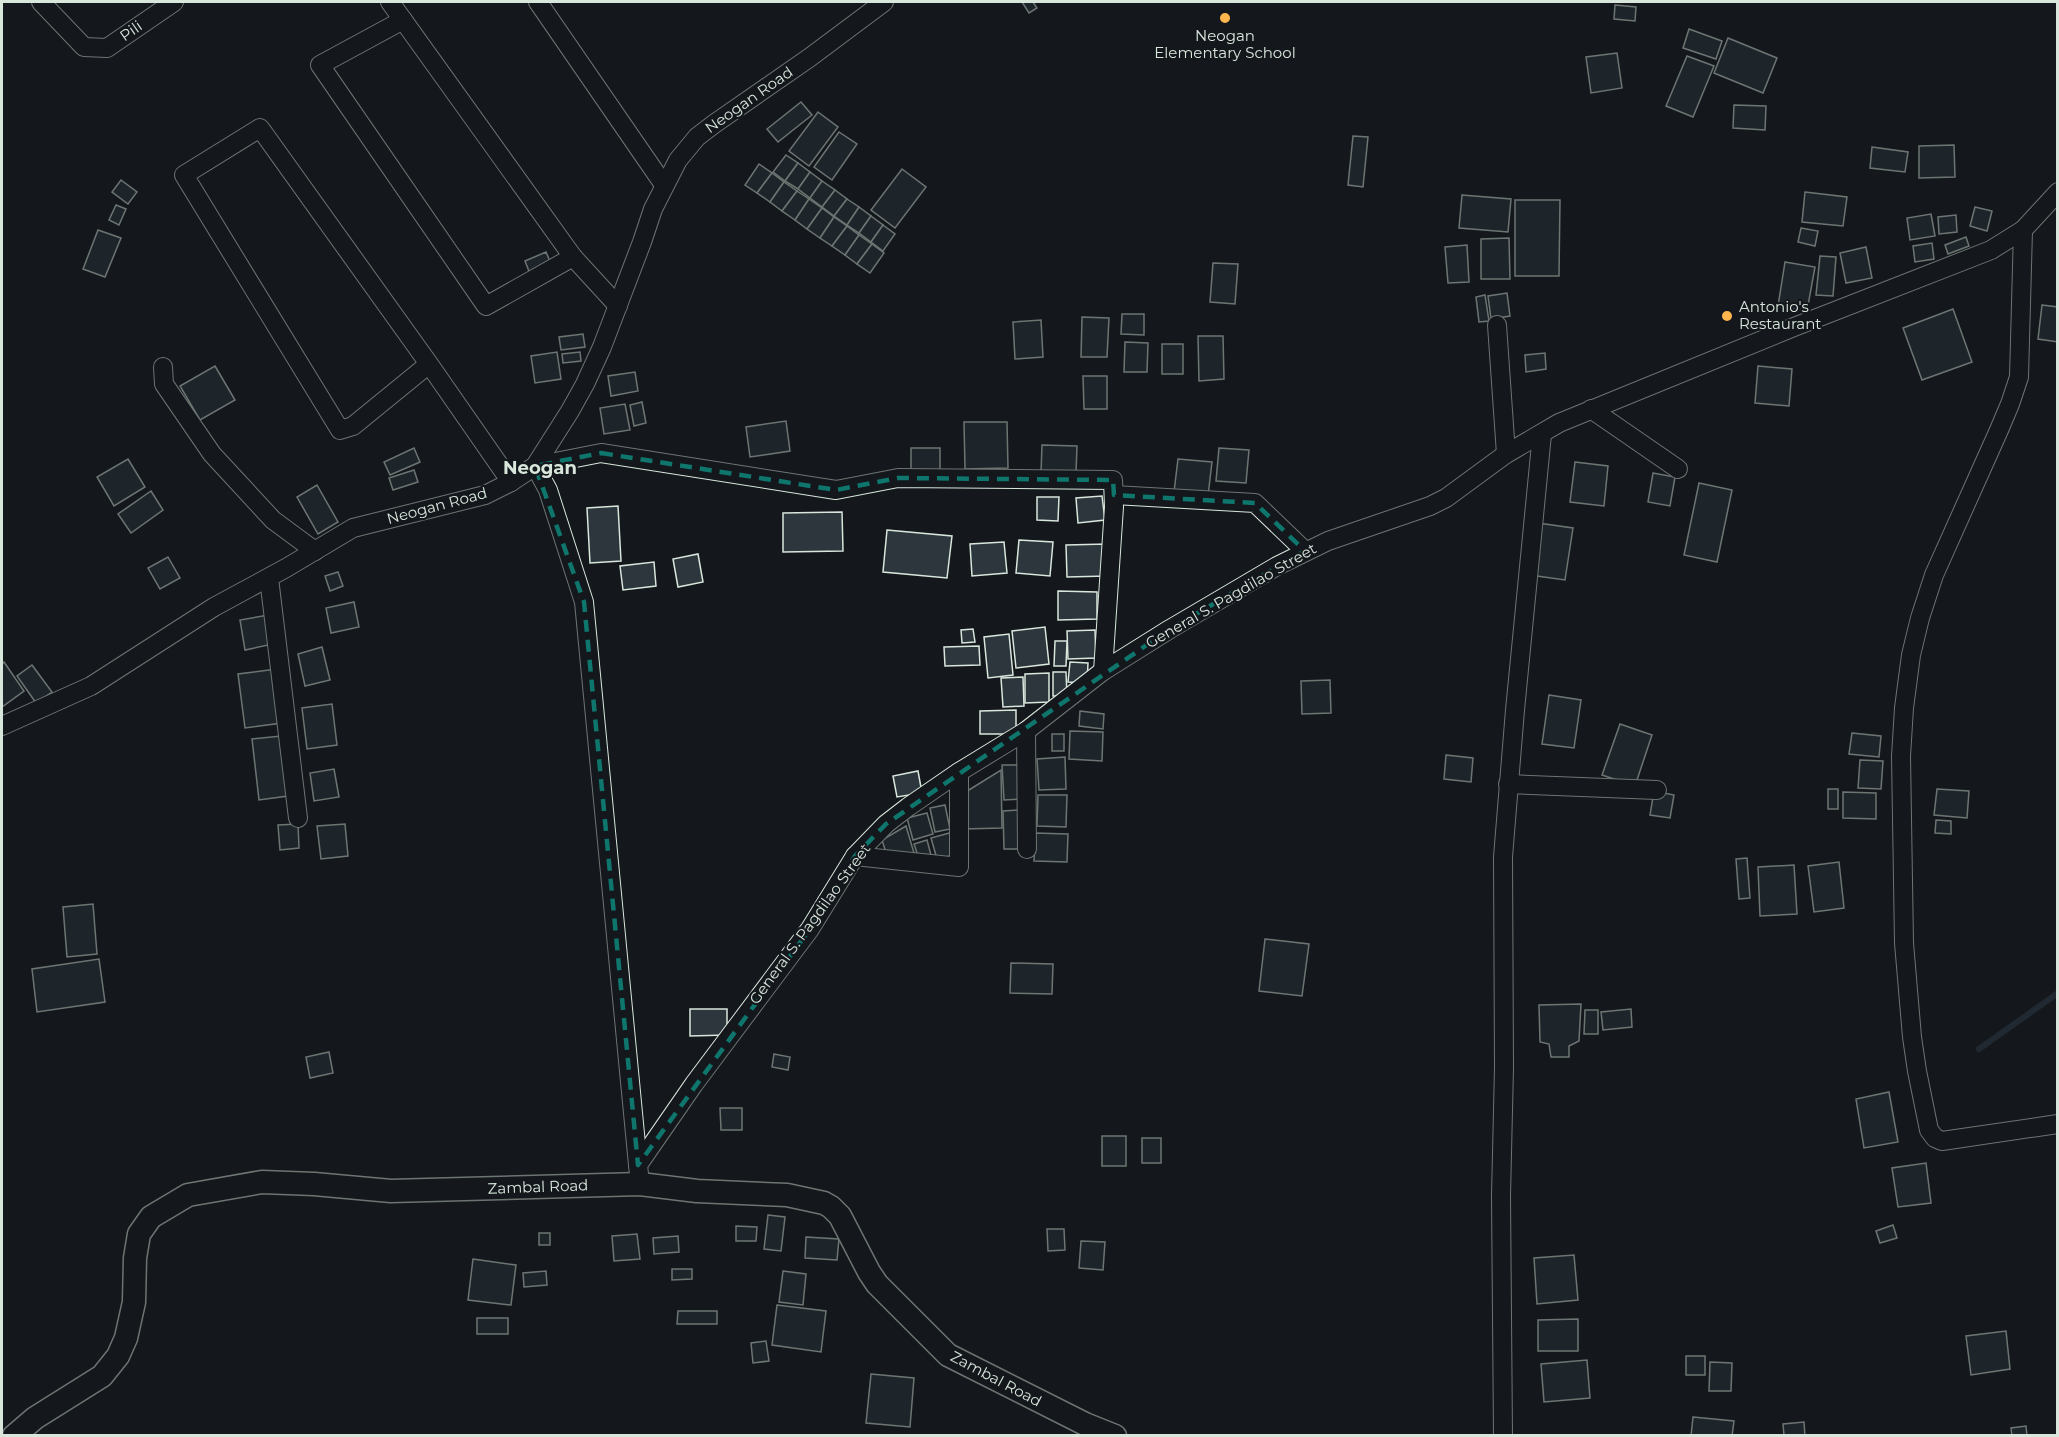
<svg xmlns="http://www.w3.org/2000/svg" width="2059" height="1437" font-family="Montserrat,sans-serif">
<style>
.lines{fill:none;stroke-linecap:round;stroke-linejoin:round}
.stream{stroke:#2f3f4d;stroke-width:6}
.building{fill:#2c363c;stroke:#d8e6dc;stroke-width:1.5}
.minor-casing{stroke:#d8e6dc;stroke-width:20}
.tertiary-casing{stroke:#d8e6dc;stroke-width:25}
.minor{stroke:#14181c;stroke-width:18}
.tertiary{stroke:#14181c;stroke-width:22}
.marked{fill:none;stroke:#0f766e;stroke-width:4.5;stroke-dasharray:12 8;stroke-linejoin:round}
.poi-dot{fill:#ffb74d;stroke:#14181c;stroke-width:2}
.labels{text-anchor:middle;stroke-width:4.5;stroke-linejoin:round;paint-order:stroke}
.street-label{font-size:15px;fill:#d8e6dc;stroke:#14181c}
.poi-label{font-size:15px;fill:#d8e6dc;stroke:#14181c}
.quarter-label{font-size:18px;font-weight:bold;fill:#d8e6dc;stroke:#14181c}
</style>
<rect width="100%" height="100%" fill="#14181c"/>
<g class="lines">
<polyline class="stream" points="1979,1049 2058,993"/>
</g>
<g class="building">
<polygon points="1022,2 1033,2 1037,8 1029,13"/>
<polygon points="1615,5 1636,7 1635,21 1614,19"/>
<polygon points="1689,29 1722,41 1716,59 1683,48"/>
<polygon points="1728,38 1777,58 1763,93 1714,73"/>
<polygon points="1617,53 1622,88 1591,93 1586,57"/>
<polygon points="1687,56 1714,66 1693,117 1666,106"/>
<polygon points="801,102 812,115 778,142 767,129"/>
<polygon points="1734,105 1766,106 1765,130 1733,128"/>
<polygon points="818,112 838,127 809,166 789,151"/>
<polygon points="839,132 857,144 832,180 814,167"/>
<polygon points="1353,136 1368,137 1363,187 1348,185"/>
<polygon points="1954,145 1955,177 1919,178 1919,146"/>
<polygon points="1872,147 1908,152 1905,172 1870,168"/>
<polygon points="786,155 798,163 785,181 773,172"/>
<polygon points="798,163 810,172 798,189 785,181"/>
<polygon points="759,164 772,173 757,193 745,185"/>
<polygon points="902,169 926,187 895,228 871,210"/>
<polygon points="810,172 822,181 810,198 798,189"/>
<polygon points="772,173 784,182 770,202 757,193"/>
<polygon points="121,180 137,192 128,204 112,192"/>
<polygon points="822,181 835,190 822,207 810,198"/>
<polygon points="784,182 797,191 782,211 770,202"/>
<polygon points="835,190 847,199 834,216 822,207"/>
<polygon points="797,191 809,199 795,220 782,211"/>
<polygon points="1805,192 1847,197 1843,226 1802,222"/>
<polygon points="1462,195 1511,199 1508,232 1459,228"/>
<polygon points="809,199 822,208 807,229 795,220"/>
<polygon points="847,199 859,207 847,225 834,216"/>
<polygon points="1515,200 1560,200 1559,276 1515,276"/>
<polygon points="116,205 126,209 119,225 109,220"/>
<polygon points="859,207 871,216 859,233 847,225"/>
<polygon points="1975,207 1992,211 1987,231 1970,226"/>
<polygon points="822,208 834,217 820,238 807,229"/>
<polygon points="1931,214 1935,236 1910,240 1907,218"/>
<polygon points="1956,215 1957,232 1939,234 1938,217"/>
<polygon points="871,216 883,225 871,242 859,233"/>
<polygon points="834,217 847,226 832,246 820,238"/>
<polygon points="883,225 895,234 883,251 871,242"/>
<polygon points="847,226 859,235 845,255 832,246"/>
<polygon points="1801,228 1818,231 1815,246 1798,242"/>
<polygon points="98,230 121,238 105,277 83,269"/>
<polygon points="859,235 872,244 857,264 845,255"/>
<polygon points="1966,237 1969,246 1948,254 1945,245"/>
<polygon points="1509,238 1510,279 1481,279 1481,239"/>
<polygon points="1932,243 1934,259 1915,262 1913,246"/>
<polygon points="872,244 884,253 870,273 857,264"/>
<polygon points="1467,245 1469,282 1448,283 1445,247"/>
<polygon points="1866,247 1872,278 1846,283 1840,253"/>
<polygon points="546,252 552,266 530,274 525,261"/>
<polygon points="1820,256 1836,257 1833,296 1816,295"/>
<polygon points="1785,262 1815,267 1807,311 1778,306"/>
<polygon points="1213,263 1238,264 1235,304 1210,302"/>
<polygon points="1507,293 1510,316 1491,319 1488,296"/>
<polygon points="1485,295 1489,321 1479,322 1476,297"/>
<polygon points="2042,305 2058,307 2058,342 2038,339"/>
<polygon points="1953,309 1972,362 1922,380 1903,328"/>
<polygon points="1122,314 1144,314 1144,335 1121,334"/>
<polygon points="1082,317 1109,318 1107,357 1081,357"/>
<polygon points="1041,320 1043,357 1015,359 1013,322"/>
<polygon points="583,334 585,347 561,350 559,337"/>
<polygon points="1198,336 1223,336 1224,379 1199,381"/>
<polygon points="1125,342 1148,343 1147,372 1124,372"/>
<rect x="1162" y="344" width="21" height="30"/>
<polygon points="557,352 561,379 535,383 531,356"/>
<polygon points="580,352 581,361 563,363 562,354"/>
<polygon points="1545,353 1546,369 1526,372 1525,355"/>
<polygon points="215,366 235,400 200,420 180,386"/>
<polygon points="1758,366 1792,369 1789,406 1755,403"/>
<polygon points="635,372 638,391 611,396 608,376"/>
<polygon points="1083,376 1107,376 1107,409 1084,409"/>
<polygon points="642,402 646,423 634,426 630,405"/>
<polygon points="625,404 630,430 604,434 600,408"/>
<polygon points="786,421 790,451 750,457 746,427"/>
<polygon points="964,422 1007,422 1008,468 965,469"/>
<polygon points="1042,445 1077,446 1076,473 1041,473"/>
<polygon points="414,448 420,462 390,475 384,462"/>
<rect x="911" y="448" width="29" height="26"/>
<polygon points="1219,448 1249,450 1246,483 1216,481"/>
<polygon points="128,459 145,487 114,506 97,477"/>
<polygon points="1178,459 1212,462 1208,496 1174,492"/>
<polygon points="1575,462 1608,466 1604,506 1570,502"/>
<polygon points="414,470 418,482 393,490 389,478"/>
<polygon points="1653,473 1675,477 1670,506 1648,502"/>
<polygon points="1699,483 1732,490 1717,562 1684,555"/>
<polygon points="317,485 338,522 318,534 297,497"/>
<polygon points="151,491 163,510 131,533 118,514"/>
<polygon points="1102,496 1105,520 1078,523 1076,498"/>
<polygon points="1037,497 1059,497 1058,521 1037,520"/>
<polygon points="618,506 621,561 590,563 587,508"/>
<polygon points="842,512 843,551 783,552 783,513"/>
<polygon points="1538,523 1573,528 1565,580 1530,575"/>
<polygon points="887,530 952,536 947,578 883,572"/>
<polygon points="1019,540 1053,542 1050,576 1016,573"/>
<polygon points="1004,542 1007,573 972,576 970,544"/>
<polygon points="1107,544 1107,576 1067,577 1066,545"/>
<polygon points="698,554 703,582 678,587 673,559"/>
<polygon points="168,557 180,578 160,589 148,568"/>
<polygon points="654,562 656,586 623,590 620,566"/>
<polygon points="338,572 343,586 330,591 325,576"/>
<polygon points="1058,591 1097,592 1097,619 1058,620"/>
<polygon points="354,602 359,627 331,633 326,608"/>
<polygon points="268,615 273,644 245,650 240,620"/>
<polygon points="1045,627 1049,664 1016,668 1012,631"/>
<polygon points="973,629 975,642 962,643 961,630"/>
<polygon points="1095,630 1096,658 1068,659 1067,631"/>
<polygon points="1009,634 1013,675 988,678 984,637"/>
<polygon points="1055,641 1067,641 1066,666 1054,666"/>
<polygon points="979,646 980,665 945,666 944,647"/>
<polygon points="322,647 330,680 305,686 298,654"/>
<polygon points="4,662 24,691 2,707 2,664"/>
<polygon points="1070,662 1088,663 1087,683 1068,682"/>
<polygon points="32,665 52,692 36,703 17,676"/>
<polygon points="276,669 282,723 245,728 238,674"/>
<polygon points="1053,672 1066,672 1067,696 1053,696"/>
<polygon points="1049,673 1049,702 1025,703 1025,674"/>
<polygon points="1023,677 1024,706 1003,707 1001,678"/>
<polygon points="1330,680 1331,713 1302,714 1301,681"/>
<polygon points="1549,695 1581,700 1574,748 1542,744"/>
<polygon points="332,704 337,745 307,749 302,708"/>
<polygon points="1016,710 1016,734 980,734 980,711"/>
<polygon points="1080,711 1104,714 1103,729 1079,726"/>
<polygon points="1620,724 1652,735 1635,786 1602,775"/>
<polygon points="1070,731 1103,732 1102,761 1069,759"/>
<polygon points="1852,733 1881,736 1879,757 1849,754"/>
<rect x="1052" y="734" width="12" height="17"/>
<polygon points="281,736 288,796 259,800 252,739"/>
<polygon points="1446,755 1473,758 1471,782 1444,779"/>
<polygon points="1065,757 1066,789 1039,790 1037,759"/>
<polygon points="1860,760 1883,761 1881,789 1858,788"/>
<polygon points="1002,765 1021,765 1022,799 1004,800"/>
<polygon points="334,769 339,797 314,801 310,773"/>
<polygon points="1001,770 1002,828 964,829 964,793"/>
<polygon points="918,771 922,793 897,797 893,776"/>
<rect x="1828" y="789" width="10" height="20"/>
<polygon points="1937,789 1969,791 1967,818 1934,815"/>
<polygon points="1654,791 1674,795 1670,818 1650,815"/>
<polygon points="1843,792 1876,793 1876,819 1843,818"/>
<polygon points="1038,795 1067,795 1066,827 1037,826"/>
<polygon points="945,805 950,829 935,832 930,808"/>
<polygon points="1020,810 1020,849 1004,849 1003,811"/>
<polygon points="927,813 933,834 913,840 907,818"/>
<polygon points="1936,820 1951,821 1951,834 1935,833"/>
<polygon points="298,824 299,848 280,850 278,825"/>
<polygon points="345,824 348,856 321,859 317,826"/>
<polygon points="906,826 914,853 887,856 882,840"/>
<polygon points="953,832 958,854 937,859 931,838"/>
<polygon points="1035,833 1068,834 1067,862 1034,861"/>
<polygon points="927,840 931,855 919,859 914,844"/>
<polygon points="1747,858 1750,898 1739,899 1736,859"/>
<polygon points="1839,862 1844,908 1814,912 1808,866"/>
<polygon points="1794,865 1797,914 1760,916 1758,867"/>
<polygon points="93,904 97,954 67,957 63,907"/>
<polygon points="1265,939 1309,944 1302,996 1259,991"/>
<polygon points="99,959 105,1002 37,1012 32,969"/>
<polygon points="1011,963 1053,964 1052,994 1010,993"/>
<polygon points="1581,1004 1579,1041 1569,1046 1569,1057 1551,1057 1549,1044 1540,1042 1539,1005"/>
<polygon points="690,1009 727,1009 727,1035 690,1036"/>
<polygon points="1631,1009 1632,1027 1603,1030 1601,1012"/>
<polygon points="1585,1010 1598,1010 1598,1034 1584,1034"/>
<polygon points="329,1052 333,1073 310,1078 306,1057"/>
<polygon points="774,1054 790,1057 788,1070 772,1067"/>
<polygon points="1889,1092 1898,1142 1864,1148 1856,1099"/>
<polygon points="720,1108 742,1108 742,1130 721,1130"/>
<rect x="1102" y="1136" width="24" height="30"/>
<rect x="1142" y="1138" width="19" height="25"/>
<polygon points="1926,1163 1931,1203 1898,1207 1892,1168"/>
<polygon points="768,1215 785,1217 781,1251 764,1249"/>
<polygon points="1893,1225 1897,1238 1880,1243 1876,1231"/>
<polygon points="736,1226 757,1227 756,1241 736,1241"/>
<polygon points="1047,1229 1064,1229 1065,1250 1048,1251"/>
<rect x="539" y="1233" width="11" height="12"/>
<polygon points="637,1234 640,1259 614,1261 612,1236"/>
<polygon points="678,1236 679,1252 654,1254 653,1238"/>
<polygon points="806,1237 839,1239 837,1260 805,1258"/>
<polygon points="1081,1241 1105,1242 1103,1270 1079,1268"/>
<polygon points="1574,1255 1578,1300 1537,1304 1534,1258"/>
<polygon points="473,1259 516,1265 511,1305 468,1300"/>
<polygon points="672,1269 692,1269 692,1279 672,1280"/>
<polygon points="546,1271 547,1285 524,1287 523,1273"/>
<polygon points="783,1271 806,1274 803,1305 779,1302"/>
<polygon points="777,1305 826,1311 821,1352 772,1345"/>
<polygon points="678,1311 717,1311 717,1324 677,1324"/>
<rect x="477" y="1318" width="31" height="16"/>
<polygon points="1578,1319 1578,1351 1538,1351 1538,1320"/>
<polygon points="2006,1331 2010,1369 1971,1375 1966,1336"/>
<polygon points="766,1341 769,1361 753,1363 751,1343"/>
<rect x="1686" y="1356" width="19" height="19"/>
<polygon points="1587,1360 1590,1398 1544,1402 1541,1364"/>
<polygon points="1710,1362 1732,1363 1731,1391 1709,1391"/>
<polygon points="871,1374 914,1378 910,1427 866,1423"/>
<polygon points="1693,1417 1734,1421 1732,1436 1691,1436"/>
<polygon points="1804,1422 1805,1436 1784,1436 1783,1424"/>
<polygon points="2026,1426 2027,1436 2012,1436 2011,1428"/>
</g>
<g class="lines">
<g class="minor-casing">
<g id="minor">
<polyline points="41,2 84,47 107,48 174,2"/>
<polyline points="390,2 573,257 618,306"/>
<polyline points="538,2 664,185"/>
<polyline points="403,20 320,65 486,306 573,257"/>
<polyline points="2023,230 2019,377 2010,404 1999,430 1934,575 1920,618 1911,655 1904,708 1901,756 1904,943 1912,1037 1917,1071 1929,1130 1935,1138 1942,1141 2058,1124"/>
<polyline points="1497,325 1506,454"/>
<polyline points="429,364 353,426 340,430 184,175 260,128 429,364 511,482"/>
<polyline points="163,367 164,384 212,454 273,520 315,551"/>
<polyline points="1591,409 1678,469"/>
<polyline points="1114,495 1255,503 1305,551"/>
<polyline points="269,578 298,818"/>
<polyline points="2,726 91,686 214,607 286,568 353,528 485,495 511,482 535,466 570,411 585,384 602,347 642,242 653,209 678,160 697,137 714,124 809,58 884,2"/>
<polyline points="1026,731 1027,849"/>
<polyline points="1508,784 1657,790"/>
<polyline points="855,856 959,867 959,772"/>
<polyline points="638,1165 584,602 548,490 535,466 601,453 836,490 898,478 1113,480 1114,507 1103,671"/>
<polyline points="640,1184 638,1165 694,1084 810,929 855,856 886,824 908,807 959,772 1026,731 1103,671 1170,629 1277,566 1328,541 1430,506 1446,498 1506,454 1559,423 1794,327 1991,250 2023,230 2058,192"/>
<polyline points="1503,1436 1501,1196 1504,1067 1503,857 1515,710 1542,434"/>
</g>
</g>
<g class="tertiary-casing">
<polyline id="tertiary" points="14,1436 35,1418 102,1376 118,1356 126,1338 134,1302 135,1258 139,1234 151,1217 188,1195 262,1182 314,1184 391,1191 640,1184 697,1191 787,1195 824,1203 831,1207 840,1216 869,1272 877,1284 948,1355 1085,1424 1115,1436"/>
</g>
<use href="#minor" class="minor"/>
<use href="#tertiary" class="tertiary"/>
</g>
<path d="M0 0H2059V1437H0ZM601,453L836,490L898,478L1113,480L1114,495L1255,503L1305,551L1170,629L886,824L855,856L810,929L638,1165L584,602L535,466Z" fill="#14181c" fill-opacity=".55" fill-rule="evenodd"/>
<path class="marked" d="M601,453L836,490L898,478L1113,480L1114,495L1255,503L1305,551L1170,629L886,824L855,856L810,929L638,1165L584,602L535,466Z"/>
<g class="poi-dot">
<circle cx="1225" cy="18" r="6"/>
<circle cx="1727" cy="316" r="6"/>
</g>
<g class="labels">
<g class="street-label">
<text transform="translate(131 31) rotate(-35)" y="5">Pili</text>
<text transform="translate(749 100) rotate(-35)" y="5">Neogan Road</text>
<text transform="translate(437 506) rotate(-15)" y="5">Neogan Road</text>
<text transform="translate(1231 596) rotate(-30)" y="5">General S. Pagdilao Street</text>
<text transform="translate(810 924) rotate(-54)" y="5">General S. Pagdilao Street</text>
<text transform="translate(538 1187) rotate(-2)" y="5">Zambal Road</text>
<text transform="translate(996 1379) rotate(28)" y="5">Zambal Road</text>
</g>
<g class="poi-label">
<text x="1225" y="41">Neogan<tspan x="1225" dy="17">Elementary School</tspan></text>
<text x="1739" y="312" text-anchor="start">Antonio's<tspan x="1739" dy="17">Restaurant</tspan></text>
</g>
<g class="quarter-label">
<text x="540" y="474">Neogan</text>
</g>
</g>
<rect width="2059" height="1437" fill="none" stroke="#d8e6dc" stroke-width="6"/>
</svg>
